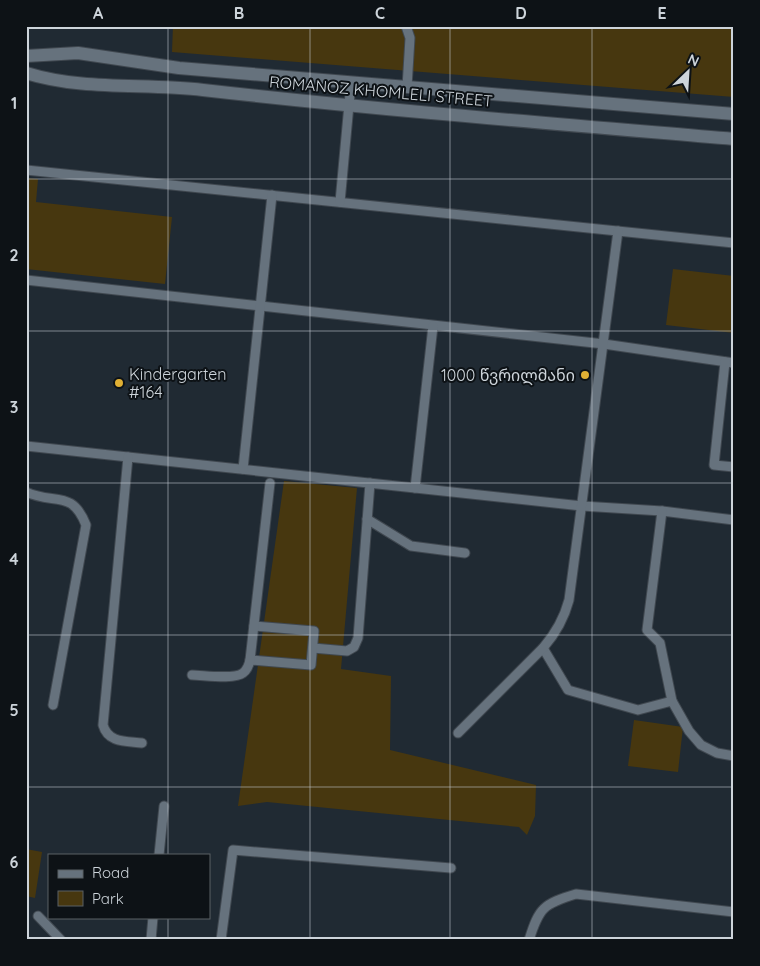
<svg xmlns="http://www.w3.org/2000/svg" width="760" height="966" font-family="Quicksand,'Noto Sans Georgian',sans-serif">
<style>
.green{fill:#47370f}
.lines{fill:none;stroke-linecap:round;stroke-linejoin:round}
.lane-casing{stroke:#404850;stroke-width:11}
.secondary-casing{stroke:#404850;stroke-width:14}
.lane{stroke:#66727d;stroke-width:9}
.secondary{stroke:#66727d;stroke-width:12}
.grid{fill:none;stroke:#cdd4da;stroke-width:1;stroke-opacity:0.55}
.poi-dot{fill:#e0b034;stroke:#0d1216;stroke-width:2}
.labels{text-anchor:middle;stroke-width:4;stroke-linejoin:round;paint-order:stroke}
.street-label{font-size:16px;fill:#cdd4da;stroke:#0d1216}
.poi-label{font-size:16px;fill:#cdd4da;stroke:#0d1216;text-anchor:start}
.neatline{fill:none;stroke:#cdd4da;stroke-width:2}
.grid-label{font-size:16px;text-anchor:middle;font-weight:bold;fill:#cdd4da}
</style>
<rect width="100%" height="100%" fill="#202a33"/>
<g class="green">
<polygon points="173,26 734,26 734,97 172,52"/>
<polygon points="26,178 38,179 36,202 172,217 165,284 26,269"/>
<polygon points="673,269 734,276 734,333 666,325"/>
<polygon points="284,481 357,488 341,669 391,676 390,750 536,785 535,816 527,835 519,827 267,802 238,806"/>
<polygon points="634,720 683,727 678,772 628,766"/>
<polygon points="26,849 42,852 35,898 26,896"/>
</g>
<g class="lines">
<g class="lane-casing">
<g id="lane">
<polyline points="406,26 410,38 407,87"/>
<polyline points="26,170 734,243"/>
<polyline points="340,202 351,83"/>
<polyline points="26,280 604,344 734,363"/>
<polyline points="725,362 714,465 734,467"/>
<polyline points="26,446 582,506 662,511 734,520"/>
<path d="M128,457L103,725C108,743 126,741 142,743"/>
<polyline points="243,469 272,195"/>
<polyline points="415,488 433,326"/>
<path d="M26,492C54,505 72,489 86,525L53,705"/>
<polyline points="662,511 647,630 660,643 672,701 689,731 701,745 717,753 734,756"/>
<polyline points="367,519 411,546 465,553"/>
<polyline points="313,648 347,651 354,647 358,638 370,483"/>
<polyline points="543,648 568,690 638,710 672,701"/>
<polyline points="250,660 311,665 314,631 254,626"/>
<path d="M192,675C203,675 234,680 243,673C247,670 249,665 250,660L270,483"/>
<path d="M458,733L543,648C556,633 564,619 569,600L618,231"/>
<polyline points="159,855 164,806"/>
<polyline points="38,916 61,940"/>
<polyline points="151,940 153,917"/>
<polyline points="221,940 233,850 451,868"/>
<path d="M529,940C539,908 543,904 576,894L734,912"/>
</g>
</g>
<g class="secondary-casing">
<g id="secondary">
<polyline points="26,56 78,53 179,68 734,114"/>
<path d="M26,73C84,91 144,83 203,90C379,110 557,124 734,139"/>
</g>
</g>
<use href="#lane" class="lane"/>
<use href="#secondary" class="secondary"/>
</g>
<path class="grid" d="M168,26V855M310,26V940M450,26V940M592,26V940M26,179H734M26,331H734M26,483H734M26,635H734M26,787H734M168,917V940"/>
<g class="poi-dot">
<circle cx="585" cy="375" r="5"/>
<circle cx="119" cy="383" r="5"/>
</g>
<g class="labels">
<g class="street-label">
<text transform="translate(381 91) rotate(5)" y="6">ROMANOZ KHOMLELI STREET</text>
</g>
<g class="poi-label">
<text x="129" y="380">Kindergarten<tspan x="129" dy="18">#164</tspan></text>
<text x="575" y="381" text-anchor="end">1000 წვრილმანი</text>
</g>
</g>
<rect width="760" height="966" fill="none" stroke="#0d1216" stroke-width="55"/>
<rect x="48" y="854" width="162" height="65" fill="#0d1216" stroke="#5a6064"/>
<rect x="58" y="870" width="25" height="8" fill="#66727d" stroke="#5a6064"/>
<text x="92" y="878" font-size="15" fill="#cdd4da">Road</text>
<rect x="58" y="891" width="25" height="15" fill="#47370f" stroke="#5a6064"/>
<text x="92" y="904" font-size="15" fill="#cdd4da">Park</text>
<g transform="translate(688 72) rotate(25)" stroke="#0d1216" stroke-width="4" paint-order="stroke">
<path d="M0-4L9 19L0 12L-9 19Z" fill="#cdd4da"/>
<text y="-8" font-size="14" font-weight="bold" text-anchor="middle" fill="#cdd4da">N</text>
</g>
<rect x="28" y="28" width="704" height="910" class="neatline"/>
<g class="grid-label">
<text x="98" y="19">A</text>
<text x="239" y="19">B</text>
<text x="380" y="19">C</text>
<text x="521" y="19">D</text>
<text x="662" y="19">E</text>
<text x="14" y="109">1</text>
<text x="14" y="261">2</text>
<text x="14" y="413">3</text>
<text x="14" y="565">4</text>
<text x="14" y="716">5</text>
<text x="14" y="868">6</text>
</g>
</svg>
